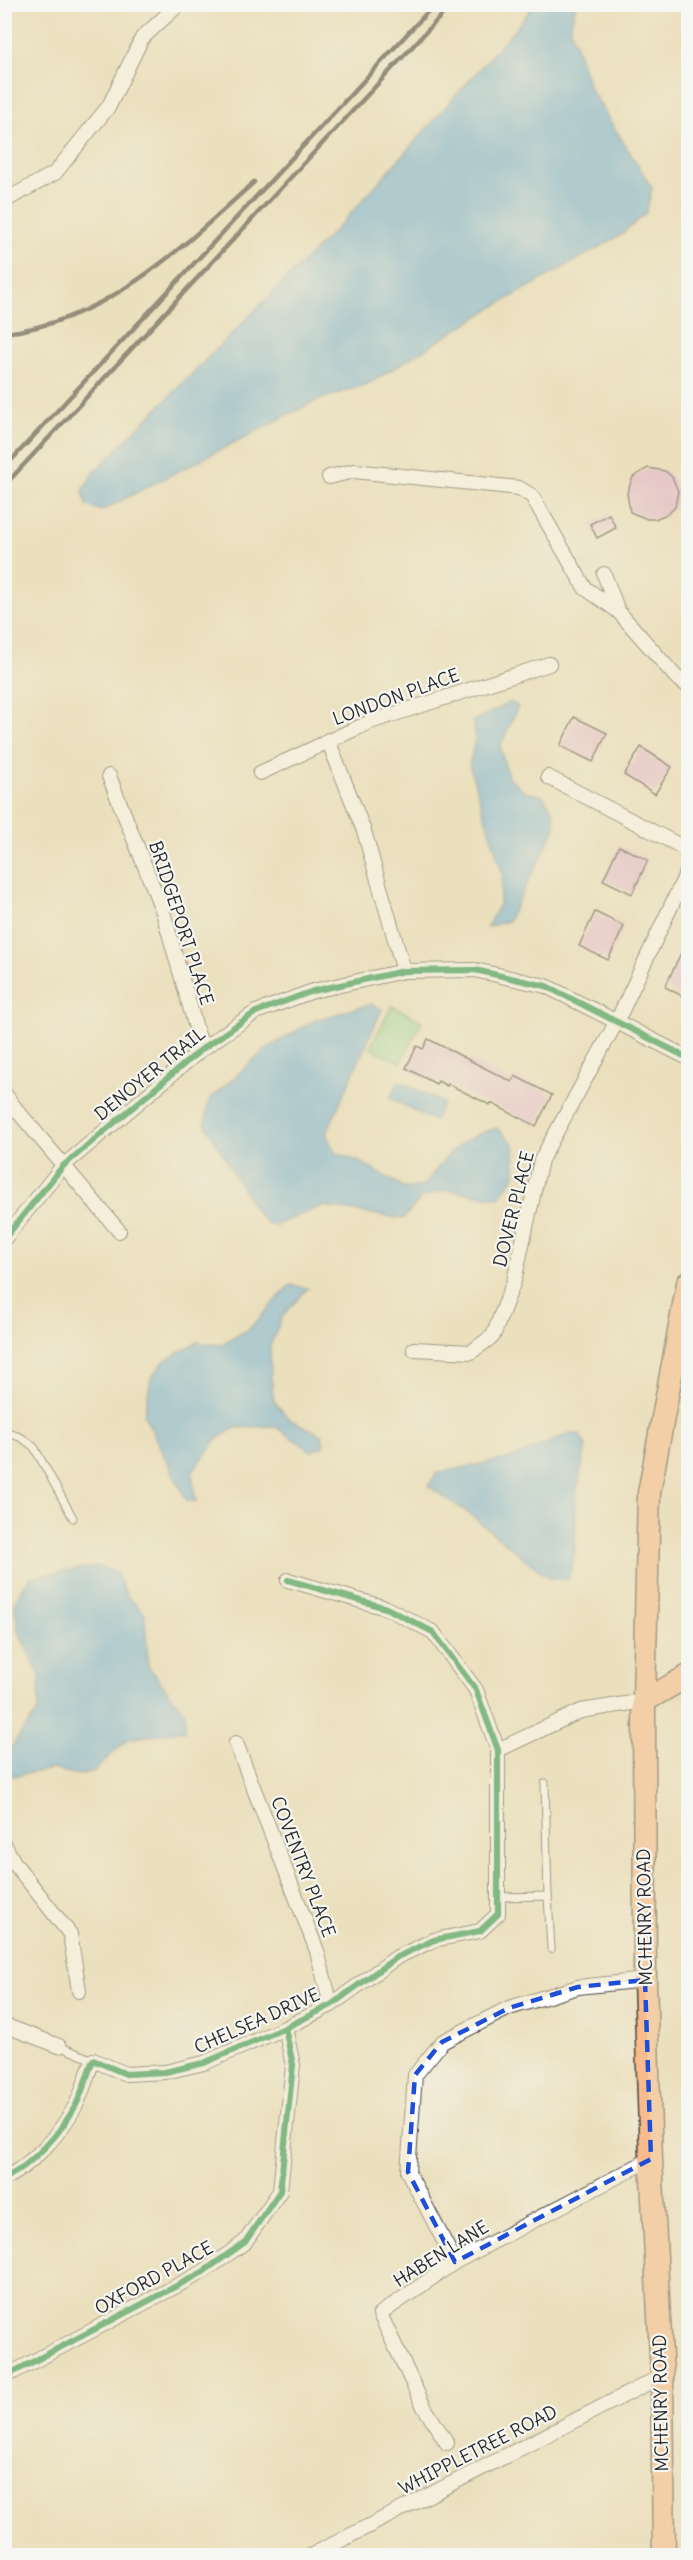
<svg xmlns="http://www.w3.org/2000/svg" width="693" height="2560" font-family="Delius,sans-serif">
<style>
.green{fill:#8ad694;stroke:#5a8060;stroke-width:1.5}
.water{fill:#68afdf;stroke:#4a6d85;stroke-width:1.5}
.building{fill:#e1add4}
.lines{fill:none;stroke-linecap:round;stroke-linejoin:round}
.service-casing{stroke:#484641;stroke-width:9}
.minor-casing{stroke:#484641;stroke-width:16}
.primary-casing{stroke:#484641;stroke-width:25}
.service{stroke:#fff;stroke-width:7}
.minor{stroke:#fff;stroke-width:14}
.primary{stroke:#fabb8c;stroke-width:22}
.rail{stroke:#2b2b2b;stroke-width:4.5}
.cycleway-casing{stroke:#f6f6f2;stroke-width:10}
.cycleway{stroke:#00873e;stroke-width:6}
.marked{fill:none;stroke:#1d4ed8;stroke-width:4.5;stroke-dasharray:12 8;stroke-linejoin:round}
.labels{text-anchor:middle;stroke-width:4.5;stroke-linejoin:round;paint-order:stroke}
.street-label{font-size:18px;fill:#2b2b2b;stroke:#f6f6f2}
</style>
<rect width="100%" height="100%" fill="#f6f6f2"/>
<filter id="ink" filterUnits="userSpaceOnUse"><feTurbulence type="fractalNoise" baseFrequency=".0167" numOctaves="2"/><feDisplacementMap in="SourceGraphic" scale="12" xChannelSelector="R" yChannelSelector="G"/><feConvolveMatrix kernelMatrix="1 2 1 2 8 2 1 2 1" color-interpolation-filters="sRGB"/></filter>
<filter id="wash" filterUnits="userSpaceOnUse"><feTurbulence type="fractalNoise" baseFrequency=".008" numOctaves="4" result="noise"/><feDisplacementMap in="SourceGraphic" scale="24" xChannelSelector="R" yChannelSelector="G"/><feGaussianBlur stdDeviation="1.35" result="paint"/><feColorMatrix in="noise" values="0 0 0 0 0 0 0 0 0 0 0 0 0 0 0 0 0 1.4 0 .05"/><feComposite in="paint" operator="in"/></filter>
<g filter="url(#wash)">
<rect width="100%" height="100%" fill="#ebe0bd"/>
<polygon class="green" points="392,1006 422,1021 401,1063 370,1048"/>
<g class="water">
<polygon points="534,5 576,5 570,27 590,89 652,188 646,213 621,235 485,312 370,383 315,401 101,511 86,505 83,490 93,473 343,222 517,27"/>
<polygon points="511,702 518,707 500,746 508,777 526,792 543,796 554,813 555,829 508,921 487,927 499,904 503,875 469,765 475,741 473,721"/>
<path d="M371,1004L382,1009L326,1134L335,1152L360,1162L407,1189L425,1185C447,1154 459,1138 497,1128L514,1144L515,1175L500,1198L447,1190L422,1197L403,1219L322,1206L276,1225L268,1224L256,1212L205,1123L209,1100L266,1049L315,1020Z"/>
<polygon points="399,1081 443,1103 434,1121 390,1098"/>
<polygon points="290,1285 308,1288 282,1317 270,1346 271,1377 274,1401 289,1419 322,1435 324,1446 311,1451 274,1426 235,1428 218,1438 192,1472 196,1501 187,1501 144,1415 151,1378 164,1361 197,1342 220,1345 249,1329"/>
<polygon points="571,1433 580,1435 586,1446 576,1496 575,1552 568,1580 549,1578 467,1512 428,1486 437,1473 512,1458"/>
<polygon points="98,1566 116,1572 127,1596 145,1614 148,1666 185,1713 185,1730 128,1739 93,1772 77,1775 53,1769 14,1776 6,1773 5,1755 38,1711 40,1676 18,1630 14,1602 30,1577"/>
</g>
<g id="blocks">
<g class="building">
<polygon points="648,468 665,471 672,477 678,491 675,507 669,513 655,519 647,519 630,512 627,493 633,477"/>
<polygon points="609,514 616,528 597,538 590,524"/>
<polygon points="574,717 607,733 593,762 560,746"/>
<polygon points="641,747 672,767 655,794 624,775"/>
<polygon points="619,846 648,860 632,894 603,880"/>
<polygon points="595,912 624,926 608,960 579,946"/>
<polygon points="688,938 688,999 665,987"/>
<polygon points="428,1039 512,1082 515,1076 552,1095 536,1126 491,1103 490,1105 448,1084 447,1086 438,1081 436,1084 406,1068 417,1046 423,1049"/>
</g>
</g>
</g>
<g filter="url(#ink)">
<use href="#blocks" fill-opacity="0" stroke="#484641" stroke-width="1.5"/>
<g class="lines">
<g class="service-casing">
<g id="service">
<polyline points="4,1431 22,1438 34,1447 73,1518"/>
<polyline points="545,1783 548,1896"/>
<polyline points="498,1897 548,1896 551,1949"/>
<polyline points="59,2046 93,2060"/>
</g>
</g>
<g class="minor-casing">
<g id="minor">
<polyline points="4,201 55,173 109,106 142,38 179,4"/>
<polyline points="329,477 354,471 519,488 532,496 585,588 618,611 676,677 688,686"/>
<polyline points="604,574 618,611"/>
<polyline points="328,740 364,831 404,971"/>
<polyline points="260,773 370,722 549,664"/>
<polyline points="109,776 163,912 202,1049"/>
<polyline points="548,777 688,850"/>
<polyline points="4,1093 15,1108 119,1231"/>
<polyline points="4,1239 63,1166 202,1049 256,1012 313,991 404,971 475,970 546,986 688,1058"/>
<polyline points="414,1349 471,1352 493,1336 514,1281 541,1160 617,1021 688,870"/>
<polyline points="236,1743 317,1951 331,2005"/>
<polyline points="498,1750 581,1711 644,1701"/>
<polyline points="4,1844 15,1864 70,1934 79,1991"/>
<polyline points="4,2025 59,2046"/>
<path d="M4,2179C34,2163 60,2134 76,2105C83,2091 87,2075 93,2060L126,2074L165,2072L204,2063L285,2028L331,2005L397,1957L434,1940L480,1931L498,1914V1750L476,1690L433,1632L386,1608L288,1580"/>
<polyline points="455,2262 408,2172 415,2075 442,2042 509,2008 578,1987 645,1980"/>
<polyline points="4,2377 203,2272 245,2242 280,2191 293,2065 285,2028"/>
<polyline points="447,2443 424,2407 380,2314 455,2262 651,2159"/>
<polyline points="310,2556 662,2376"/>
</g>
</g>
<g class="primary-casing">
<g id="primary">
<polyline points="644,1701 688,1676"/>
<polyline points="664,2556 662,2376 651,2159 645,1980 644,1701 649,1493 688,1283"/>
</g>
</g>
<use href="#service" class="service"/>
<use href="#minor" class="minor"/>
<use href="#primary" class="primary"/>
<g class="rail">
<path d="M4,333C106,322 182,248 254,182"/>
<polyline points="4,468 435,4"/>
<polyline points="4,486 452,4"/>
</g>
<g class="cycleway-casing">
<g id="cycleway">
<polyline points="4,1239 63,1166 202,1049 256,1012 313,991 404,971 475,970 546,986 688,1058"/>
<path d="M4,2179C34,2163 60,2134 76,2105C83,2091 87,2075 93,2060L126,2074L165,2072L204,2063L285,2028L331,2005L397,1957L434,1940L480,1931L498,1914V1750L476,1690L433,1632L386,1608L288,1580"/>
<polyline points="4,2377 203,2272 245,2242 280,2191 293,2065 285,2028"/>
</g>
</g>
<use href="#cycleway" class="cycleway"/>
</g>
</g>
<path d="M0 0H693V2560H0ZM645,1980L651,2159L455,2262L408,2172L415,2075L442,2042L509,2008L578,1987Z" fill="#ebe0bd" fill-opacity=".55" fill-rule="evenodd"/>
<path class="marked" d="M645,1980L651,2159L455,2262L408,2172L415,2075L442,2042L509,2008L578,1987Z"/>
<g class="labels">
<g class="street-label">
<text transform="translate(396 697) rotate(-20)" y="6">LONDON PLACE</text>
<text transform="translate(181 923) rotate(72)" y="6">BRIDGEPORT PLACE</text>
<text transform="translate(150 1074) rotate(-39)" y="6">DENOYER TRAIL</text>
<text transform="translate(514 1209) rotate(-76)" y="6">DOVER PLACE</text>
<text transform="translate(303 1867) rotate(69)" y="6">COVENTRY PLACE</text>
<text transform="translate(645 1917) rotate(-91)" y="6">MCHENRY ROAD</text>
<text transform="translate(257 2021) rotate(-24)" y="6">CHELSEA DRIVE</text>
<text transform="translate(441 2254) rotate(-32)" y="6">HABEN LANE</text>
<text transform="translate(154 2278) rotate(-29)" y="6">OXFORD PLACE</text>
<text transform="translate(661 2403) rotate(-91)" y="6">MCHENRY ROAD</text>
<text transform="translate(478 2450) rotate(-27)" y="6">WHIPPLETREE ROAD</text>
</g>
</g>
<rect width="693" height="2560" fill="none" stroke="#f6f6f2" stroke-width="24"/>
</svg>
